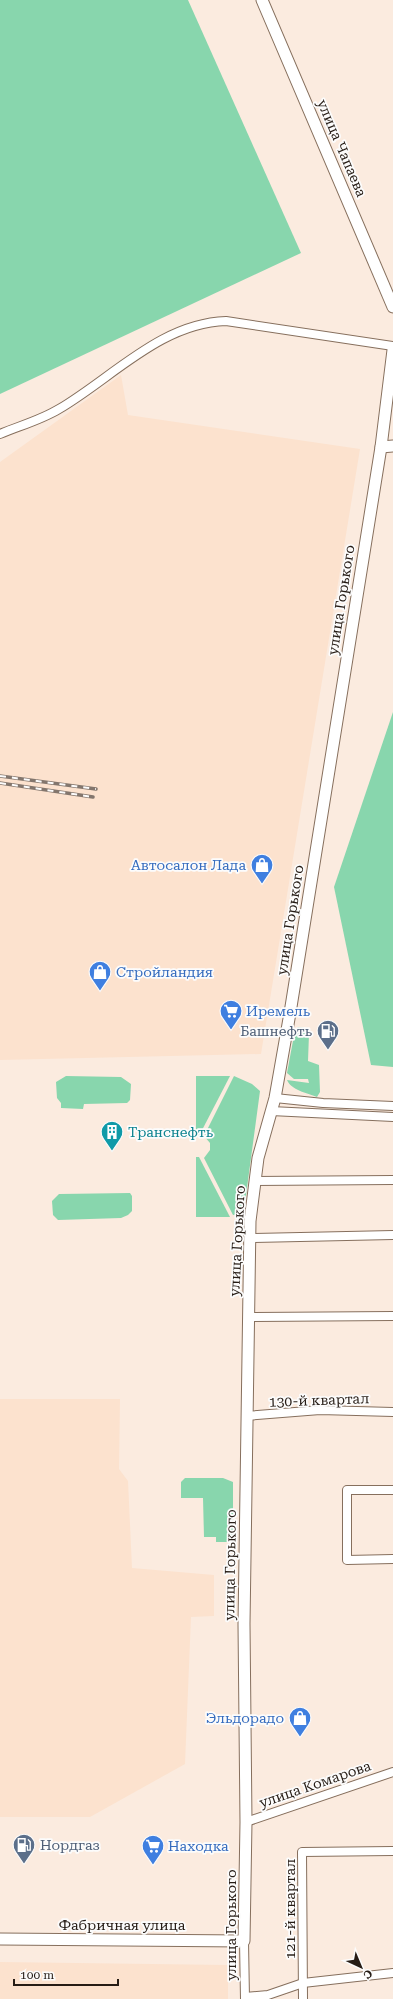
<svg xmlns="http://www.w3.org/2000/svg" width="393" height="1999" font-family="'Roboto Serif',serif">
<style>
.built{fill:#fce2ce}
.green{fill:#88d6ad}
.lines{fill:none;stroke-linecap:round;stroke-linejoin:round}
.minor-casing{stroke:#866f5d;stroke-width:10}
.major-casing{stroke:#866f5d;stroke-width:13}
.minor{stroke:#fff;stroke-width:8}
.major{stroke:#fff;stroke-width:11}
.rail-casing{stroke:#83766d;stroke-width:3.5}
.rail{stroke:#fcfcfc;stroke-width:2;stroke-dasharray:6;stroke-linecap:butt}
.labels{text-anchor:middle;stroke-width:3.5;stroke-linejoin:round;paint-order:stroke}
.street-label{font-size:14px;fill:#261c15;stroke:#fcfcfc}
.shop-label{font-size:14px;fill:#366cbe;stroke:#fcfcfc;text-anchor:start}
.service-label{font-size:14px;fill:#4e5e75;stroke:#fcfcfc;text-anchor:end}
.culture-label{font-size:14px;fill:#0d838f;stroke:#fcfcfc;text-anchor:start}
</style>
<rect width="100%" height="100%" fill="#fbebdf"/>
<g class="built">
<polygon points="121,375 128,415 360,449 261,1054 0,1060 0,462"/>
<polygon points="0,1399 120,1399 119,1469 128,1481 132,1568 214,1575 214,1616 191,1617 185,1764 90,1817 0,1817"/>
<polygon points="0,1962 228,1965 228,1999 0,1999"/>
</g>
<g class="green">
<polygon points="0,0 188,0 301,253 0,394"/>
<polygon points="393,712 393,1067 371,1065 334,887"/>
<path d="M298,1027L304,1028L309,1034L308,1061L319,1065L320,1092L317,1097C307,1093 291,1090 287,1080L309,1083L308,1079H294L287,1073L295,1030Z"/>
<polygon points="66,1076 121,1077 131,1084 130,1100 127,1103 84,1104 83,1109 61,1108 61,1103 57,1098 56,1082"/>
<polygon points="196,1076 230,1076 199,1136 196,1135"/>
<polygon points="234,1076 252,1084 260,1091 244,1210 240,1214 233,1215 204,1158 210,1150 210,1143 204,1136"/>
<polygon points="196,1157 199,1157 230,1217 196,1217"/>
<polygon points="130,1193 132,1196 132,1211 128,1215 121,1218 58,1220 53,1215 52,1201 59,1194"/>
<polygon points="185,1478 223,1478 233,1482 233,1542 216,1542 216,1537 204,1537 203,1498 181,1498 181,1482"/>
</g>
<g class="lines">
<g class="minor-casing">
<g id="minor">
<path d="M0,434C19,426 41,420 59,409C112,378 161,323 226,321L393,346"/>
<polyline points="275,1098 323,1103 393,1106"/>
<polyline points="271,1111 393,1117"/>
<polyline points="254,1181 393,1180"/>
<polyline points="249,1238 393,1235"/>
<polyline points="248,1317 393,1316"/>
<polyline points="246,1416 320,1410 393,1412"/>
<polyline points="393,1490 347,1490 347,1560 393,1559"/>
<polyline points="246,1822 393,1772"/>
<polyline points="244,1941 245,1999"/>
<polyline points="245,1997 268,1995 303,1983 393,1973"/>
<polyline points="303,1999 302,1852 393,1851"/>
</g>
</g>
<g class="major-casing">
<g id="major">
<polyline points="262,0 393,307"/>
<polyline points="381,447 393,446"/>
<polyline points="0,1939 244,1941 246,1822 244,1624 250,1221 258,1158 275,1098 290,1013 381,447 393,350"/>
</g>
</g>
<use href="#minor" class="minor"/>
<use href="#major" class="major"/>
<g class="rail-casing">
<g id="rail">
<polyline points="0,776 96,789"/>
<polyline points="0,783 93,797"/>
</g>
</g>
<use href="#rail" class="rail"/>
</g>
<defs>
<g id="shop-pin" transform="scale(1.15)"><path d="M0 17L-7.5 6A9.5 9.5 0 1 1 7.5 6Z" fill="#3f7fe0" stroke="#fcfcfc"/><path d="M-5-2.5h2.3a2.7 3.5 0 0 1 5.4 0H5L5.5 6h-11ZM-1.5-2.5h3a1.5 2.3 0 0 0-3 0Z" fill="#fff"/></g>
<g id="supermarket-pin" transform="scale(1.15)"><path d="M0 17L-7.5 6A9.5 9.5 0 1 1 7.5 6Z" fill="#3f7fe0" stroke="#fcfcfc"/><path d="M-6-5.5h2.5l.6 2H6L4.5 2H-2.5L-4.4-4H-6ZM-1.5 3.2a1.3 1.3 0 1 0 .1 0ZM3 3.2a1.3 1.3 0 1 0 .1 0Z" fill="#fff"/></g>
<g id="fuel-pin" transform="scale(1.15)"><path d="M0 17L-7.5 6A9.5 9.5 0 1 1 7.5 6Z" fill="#5c6f8a" stroke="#fcfcfc"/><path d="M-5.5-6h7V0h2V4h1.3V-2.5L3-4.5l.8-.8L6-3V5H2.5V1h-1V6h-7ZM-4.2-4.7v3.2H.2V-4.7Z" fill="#fff"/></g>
<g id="building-pin" transform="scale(1.15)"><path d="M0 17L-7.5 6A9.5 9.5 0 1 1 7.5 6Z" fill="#0f9aa8" stroke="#fcfcfc"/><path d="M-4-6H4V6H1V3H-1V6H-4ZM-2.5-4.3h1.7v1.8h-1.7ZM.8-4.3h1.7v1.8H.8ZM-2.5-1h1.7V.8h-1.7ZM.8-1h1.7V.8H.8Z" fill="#fff"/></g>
</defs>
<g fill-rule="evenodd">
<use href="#shop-pin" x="262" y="865"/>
<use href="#shop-pin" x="100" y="972"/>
<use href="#supermarket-pin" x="231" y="1011"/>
<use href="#fuel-pin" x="328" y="1031"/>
<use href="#building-pin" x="112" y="1132"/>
<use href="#shop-pin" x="300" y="1718"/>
<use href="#fuel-pin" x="24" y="1845"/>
<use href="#supermarket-pin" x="153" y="1846"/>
</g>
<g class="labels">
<g class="street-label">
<text transform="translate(342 148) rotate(67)" y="5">улица Чапаева</text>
<text transform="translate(341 600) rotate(-81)" y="5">улица Горького</text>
<text transform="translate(290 920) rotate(-81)" y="5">улица Горького</text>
<text transform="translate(237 1241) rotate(-87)" y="5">улица Горького</text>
<text transform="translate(319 1400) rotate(-2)" y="5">130-й квартал</text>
<text transform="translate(230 1565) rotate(-89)" y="5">улица Горького</text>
<text transform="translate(315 1784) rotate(-19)" y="5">улица Комарова</text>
<text transform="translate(290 1909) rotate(-90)" y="5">121-й квартал</text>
<text x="122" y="1930">Фабричная улица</text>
<text transform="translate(231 1925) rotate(-90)" y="5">улица Горького</text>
</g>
<g class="shop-label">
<text x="246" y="870" text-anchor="end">Автосалон Лада</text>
<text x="116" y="977">Стройландия</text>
<text x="246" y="1016">Иремель</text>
<text x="284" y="1723" text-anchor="end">Эльдорадо</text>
<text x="168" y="1851">Находка</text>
</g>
<g class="service-label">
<text x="312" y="1036">Башнефть</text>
<text x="40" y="1850" text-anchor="start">Нордгаз</text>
</g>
<g class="culture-label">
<text x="128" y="1137">Транснефть</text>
</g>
</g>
<g transform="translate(361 1967) rotate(136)" stroke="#fcfcfc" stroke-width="3" paint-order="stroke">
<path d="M0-3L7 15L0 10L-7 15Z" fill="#261c15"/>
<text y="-6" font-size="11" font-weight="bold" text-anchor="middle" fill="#261c15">С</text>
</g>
<path d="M14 1979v6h104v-6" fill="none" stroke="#261c15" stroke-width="2"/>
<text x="20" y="1979" font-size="12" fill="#261c15" stroke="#fcfcfc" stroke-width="3" paint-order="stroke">100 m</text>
</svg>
